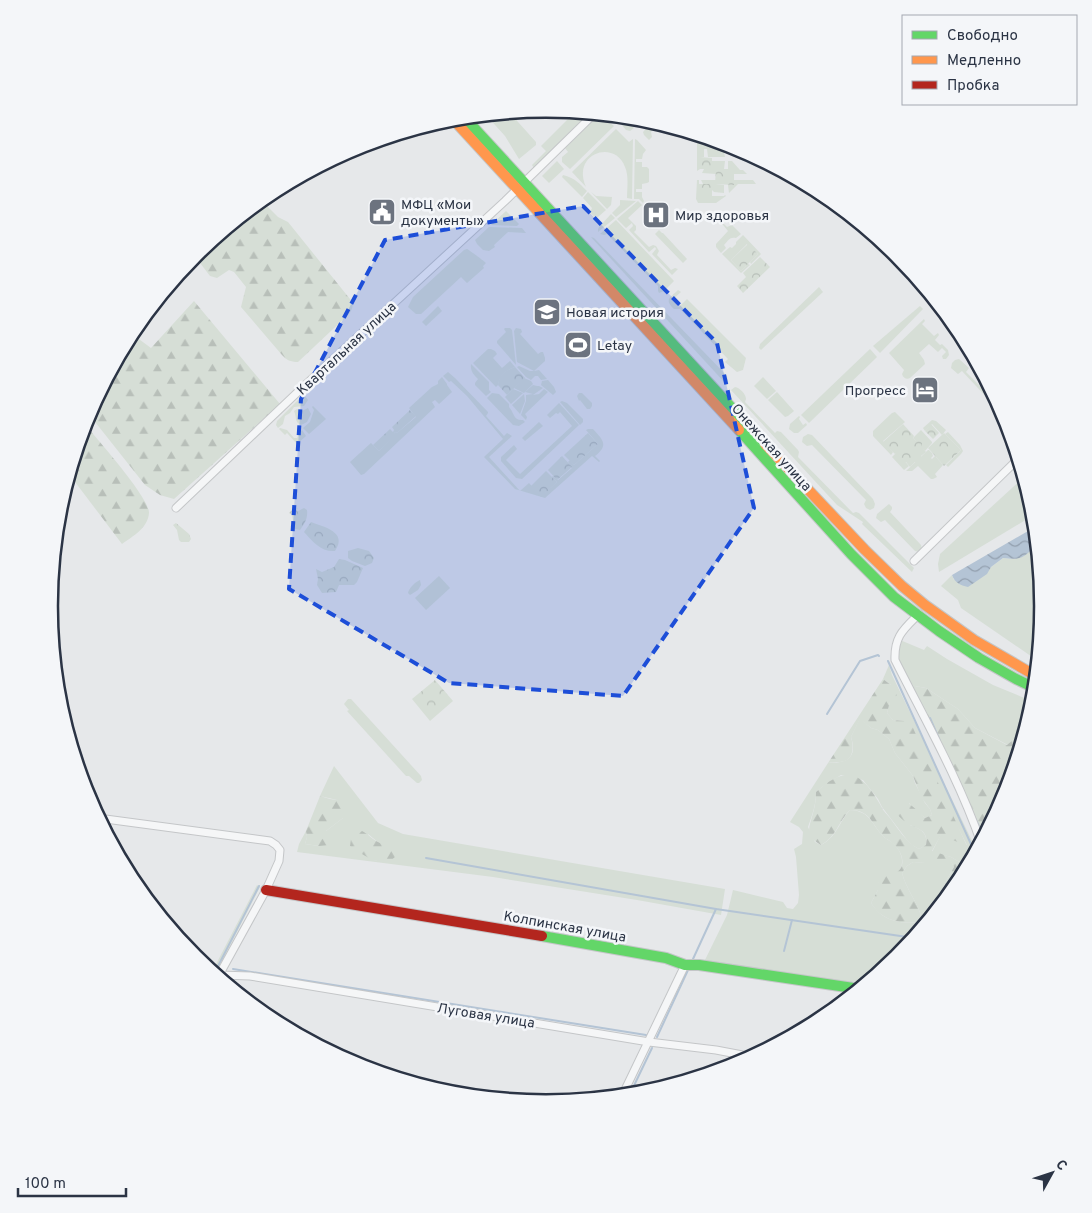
<svg xmlns="http://www.w3.org/2000/svg" width="1092" height="1213" font-family="Overpass,sans-serif">
<style>
.grass{fill:#d6ded6;fill-rule:evenodd}
.forest{fill:url(#forest-firs)}
.park{fill:url(#park-crowns)}
.water{fill:url(#water-waves)}
.lines{fill:none;stroke-linecap:round;stroke-linejoin:round}
.stream{stroke:#b4c4d5;stroke-width:2}
.street-casing{stroke:#c4c6c8;stroke-width:9}
.fast-casing{stroke:#c4c6c8;stroke-width:12}
.slow-casing{stroke:#c4c6c8;stroke-width:12}
.jam-casing{stroke:#c4c6c8;stroke-width:12}
.street{stroke:#f5f6f7;stroke-width:7}
.fast{stroke:#63d668;stroke-width:10}
.slow{stroke:#ff974d;stroke-width:10}
.jam{stroke:#b3261e;stroke-width:10}
.marked{fill:#1d4ed8;fill-opacity:0.2;stroke:#1d4ed8;stroke-width:4;stroke-dasharray:10 6;stroke-linejoin:round}
.labels{text-anchor:middle;stroke-width:5;stroke-linejoin:round;paint-order:stroke}
.poi-label{font-size:14px;fill:#2b3445;stroke:#f4f6f9;text-anchor:start}
.street-label{font-size:14px;fill:#2b3445;stroke:#f4f6f9}
.rim{fill:none;stroke:#2b3445;stroke-width:2.5}
</style>
<defs>
<pattern id="forest-firs" width="22" height="20" patternUnits="userSpaceOnUse" patternTransform="scale(1.25)"><rect width="22" height="20" fill="#d6ded6"/><path d="M5 1l3.5 6h-7zM16 11l3.5 6h-7z" fill="#b8bfb9"/></pattern>
<pattern id="park-crowns" width="20" height="18" patternUnits="userSpaceOnUse" patternTransform="scale(1.25)"><rect width="20" height="18" fill="#d6ded6"/><path d="M2 6a3 3 0 1 1 6 0M12 15a3 3 0 1 1 6 0" fill="none" stroke="#b8bfb9"/></pattern>
<pattern id="water-waves" width="16" height="10" patternUnits="userSpaceOnUse" patternTransform="scale(1.25)"><rect width="16" height="10" fill="#b4c4d5"/><path d="M0 5q4-4 8 0t8 0" fill="none" stroke="#93a0af"/></pattern>
</defs>
<rect width="100%" height="100%" fill="#e6e8ea"/>
<g class="grass">
<polygon points="575,112 589,113 534,168 532,165 546,151 541,146"/>
<polygon points="510,113 536,142 536,145 519,159 505,136 486,115"/>
<polygon points="598,116 602,117 614,126 570,169 562,162 562,157 568,152 565,148"/>
<polygon points="628,117 636,118 635,119 638,123 636,126 631,120 628,122 634,128 630,131 626,130 621,124"/>
<polygon points="652,122 656,126 651,132 652,137 649,140 644,135 643,132"/>
<path d="M616,129L629,142L633,139L632,199L627,198C627,188 629,176 625,167C615,139 571,153 586,187L572,172Z"/>
<polygon points="635,139 637,140 646,150 643,154 642,159 636,159 636,162 642,162 642,167 647,167 649,169 649,182 647,183 642,184 642,189 636,189 636,192 642,192 642,197 644,201 643,203 639,199 634,199"/>
<polygon points="697,141 700,142 700,149 704,149 704,157 700,157 700,169 697,171"/>
<polygon points="715,141 723,143 720,147 724,152 725,157 708,157 707,149 715,149"/>
<polygon points="557,161 564,169 549,183 542,176"/>
<polygon points="712,161 725,161 724,169 716,169 716,174 702,173 704,169 712,169"/>
<polygon points="728,161 732,161 740,170 743,170 747,174 734,174 734,169 728,169"/>
<path d="M563,175C575,178 579,183 587,191L582,197L562,177Z"/>
<polygon points="697,180 699,180 699,196 724,196 725,195 726,196 716,203 698,203 696,199"/>
<polygon points="701,180 716,180 716,184 724,185 724,193 714,192 712,190 712,185 703,184"/>
<polygon points="734,180 753,180 756,184 738,184 729,193 728,185 734,185"/>
<path d="M588,192L606,210L598,217C594,217 592,215 590,212L592,208L583,198Z"/>
<polygon points="591,192 596,196 612,197 611,205 607,209"/>
<polygon points="620,200 636,201 616,217 612,213 620,205"/>
<polygon points="638,201 642,205 628,218 636,226 636,230 634,232 649,247 653,245 656,246 659,251 657,255 671,270 675,268 678,269 672,275 652,254 656,249 655,247 649,252 629,230 633,226 632,223 626,228 617,219"/>
<polygon points="648,210 652,214 650,219 654,226 650,229 643,220 643,215"/>
<polygon points="506,211 519,224 517,226 491,225"/>
<polygon points="611,214 615,218 598,232 598,229 599,227"/>
<path d="M724,216L725,218L722,222L727,227L732,225L741,234L736,238C729,237 729,240 724,245L726,248L721,253L716,247V244L728,231L719,220L722,217Z"/>
<polygon points="616,220 674,281 664,291 659,293 658,291 658,286 607,234 604,235 600,234"/>
<polygon points="489,227 522,228 526,233 508,232 494,245 495,247 489,251 483,250 477,244 475,240"/>
<polygon points="659,230 662,233 663,233 687,259 683,263 655,234"/>
<polygon points="743,235 761,254 751,264 750,262 758,254 747,244 731,260 741,271 748,264 750,265 741,273 722,254 730,247 732,248 736,244 736,242"/>
<polygon points="591,237 594,238 727,376 728,381 726,384"/>
<path d="M467,249C469,250 484,261 486,263L483,266L484,268L467,283L461,277L421,314H416L408,307L413,297L464,250Z"/>
<polygon points="819,287 823,292 761,350 759,348 760,344"/>
<path d="M678,290L681,292L672,300L679,307L687,299L746,358L743,370L737,372L725,362L728,359L680,309H674C664,299 670,298 678,290Z"/>
<polygon points="438,306 442,311 426,326 422,322"/>
<polygon points="920,306 923,309 880,353 873,346"/>
<path d="M924,319L925,321L922,324L934,336L938,333L939,335L935,340L940,345L942,344L948,350L949,355L946,359H943L942,356L946,352L942,348L938,352L929,344L919,353L924,360L925,364L910,378C907,380 903,378 902,374L904,370L889,353Z"/>
<polygon points="505,328 510,328 512,330 516,365 497,343 497,341 506,332 504,329"/>
<polygon points="516,328 521,329 522,332 520,334 538,354 541,352 543,352 545,358 545,361 534,371 539,370 547,379 541,380 538,376 535,376 531,380 526,377 517,367 519,366 530,371 534,371 517,362 514,331"/>
<path d="M488,349H491L495,351L497,354L493,358L502,368L510,361L515,367C505,371 500,374 498,385L496,387L473,363Z"/>
<polygon points="870,349 877,357 809,423 801,415"/>
<polygon points="959,359 969,368 966,372 1000,406 1006,418 962,371 958,374 951,368 952,363 955,360"/>
<path d="M471,364L489,382V390L491,392L486,396L475,385V383L478,379C474,375 470,371 471,364Z"/>
<path d="M448,372L455,378L488,412V413L486,416L504,436L507,433L512,436L489,457L520,491L529,483L541,496L557,482L552,477L553,476L558,480L572,468L568,462L570,460L574,465L598,444L586,430L588,429H593C603,440 609,445 595,456L600,461L599,462L592,456L545,498L515,489L484,457L503,439L467,396L451,381L449,382L443,376Z"/>
<polygon points="442,377 447,384 447,385 452,392 439,404 435,400 432,402 435,407 364,474 361,475 350,462 371,443 379,451 395,435 394,433 396,432 397,433 416,417 409,408 432,387 438,384 438,381"/>
<polygon points="763,377 776,391 767,399 754,386"/>
<polygon points="524,378 531,381 533,384 524,393 514,388"/>
<polygon points="548,380 554,387 556,392 553,395 541,385 542,381"/>
<polygon points="533,385 537,386 539,386 543,388 533,395 539,394 544,389 548,392 525,414 527,417 526,420 521,415 526,401 526,395 533,394 525,392"/>
<path d="M735,387C740,388 746,394 746,399L745,402L775,433L777,431L781,432L798,450L799,452L798,457L853,513L856,512L859,513L914,568L912,572L862,524L863,522L837,505L731,390Z"/>
<polygon points="513,389 523,393 511,404 505,397"/>
<polygon points="777,392 794,411 788,416 785,417 768,400"/>
<path d="M492,393L499,394L509,404V407C514,412 513,421 523,420L525,422L519,426L513,425L487,398Z"/>
<polygon points="579,393 582,393 592,403 592,406 590,409 587,409 580,400 579,401 577,396"/>
<polygon points="524,394 525,401 520,414 512,405"/>
<polygon points="302,396 305,396 308,400 304,406 294,407 290,413 285,416 283,424 278,428 276,425 277,421"/>
<polygon points="562,401 567,403 583,419 583,422 580,425 560,402"/>
<polygon points="559,403 579,425 522,479 516,478 501,461 501,457 514,445 517,449 506,460 520,474 572,426 560,412 558,414 556,413 550,418 547,415"/>
<polygon points="313,406 326,419 309,434 303,428 310,422 314,410 312,407"/>
<path d="M308,408L311,414L307,422L301,425C294,422 297,417 294,411L297,409L302,411Z"/>
<polygon points="895,412 905,422 883,441 893,452 891,455 873,436 873,431 892,413"/>
<polygon points="799,416 800,417 799,419 803,425 806,423 807,425 798,433 794,433 789,429 790,424"/>
<polygon points="932,420 936,421 946,430 942,435 932,424 925,431 923,428"/>
<polygon points="539,422 543,426 525,441 522,438"/>
<polygon points="280,428 287,430 294,438 297,438 298,436 299,433 302,430 306,436 297,444 287,433 285,435 279,429"/>
<polygon points="921,430 932,442 932,443 925,451 913,438"/>
<polygon points="948,432 960,445 963,451 961,454 948,467 946,465 961,450 945,434"/>
<polygon points="808,434 812,435 873,499 875,504 874,508 870,510 866,508 864,504 866,500 812,445 807,446 802,442 803,437"/>
<polygon points="928,450 929,450 932,453 933,456 931,458 932,459 935,456 943,465 935,474 937,477 933,479 931,479 918,466 912,471 906,471"/>
<polygon points="897,452 909,466 904,470 892,457"/>
<polygon points="1024,477 1034,515 939,572 938,564 940,554"/>
<polygon points="889,504 892,507 892,509 890,512 921,545 922,549 919,552 915,551 885,520 881,522 876,518 877,514"/>
<polygon points="1036,531 1043,607 1038,661 961,608 958,600 941,586 952,575 954,580 991,567 1003,558 1016,559 1029,542 1031,536"/>
<polygon points="439,576 450,588 426,610 415,598"/>
<path d="M420,580L421,585L418,590L410,595L408,593C409,588 415,582 420,580Z"/>
<polygon points="900,640 924,650 927,646 947,659 993,685 1034,702 1025,734 1019,735 1008,745 975,728 958,709 926,688 909,685 896,657"/>
<polygon points="889,665 892,675 975,847 970,857 972,859 968,867 951,857 932,852 941,834 967,845 904,721 893,720 887,713 890,702 891,685 883,679"/>
<polygon points="348,699 351,699 421,776 422,780 419,783 417,783 409,776 406,776 347,711 349,710 344,704"/>
<path d="M860,718L871,728L878,730L889,739L895,753L913,776L915,783L925,803L930,809L932,815L925,818L914,809L909,803L910,825C921,829 928,833 926,845L919,849L912,845L907,840L882,807L878,799L863,780L841,775L822,787L816,792C816,805 812,816 808,827L815,842L821,845C837,837 839,822 850,810C870,811 871,823 882,835C885,839 890,840 894,844C901,851 906,863 898,872C893,877 884,880 878,883V890L871,903C874,907 878,912 882,915C892,922 906,924 918,922L921,916C917,901 906,889 902,873L907,866L913,862L929,863L943,859H950L954,867C948,878 939,890 942,904L897,958L861,988L704,962L727,915L733,890L783,902L787,908L793,909L798,903L799,895L796,857L794,849L802,844L803,832L799,827L790,822L828,763C833,762 840,763 844,761C855,757 854,746 851,737Z"/>
<path d="M334,766L378,823L403,834L725,889L721,915L637,900L493,877L297,852L299,844L306,831L307,837L305,844L319,846L326,831L343,818L337,800L320,796ZM368,834L379,843L384,858L374,861Z"/>
<polygon points="257,885 260,887 215,975 212,972"/>
</g>
<g class="forest">
<path d="M261,200L278,217L288,222L350,299C354,305 353,308 349,314L298,362C290,362 287,360 282,355L241,307L246,287L234,272L229,270L217,278L210,276L194,255Z"/>
<polygon points="166,290 168,293 132,334 151,348 194,301 280,404 174,499 160,495 145,485 88,413 133,330"/>
<path d="M84,423C96,438 150,498 149,513C148,528 133,536 122,544L69,474Z"/>
<path d="M883,679L891,685L897,695L890,702L887,713L893,720L904,721L913,728L967,846L941,835L932,851L951,857L968,867L959,883L942,904C939,890 948,878 954,867L950,860L943,859L937,864L913,862L907,866L902,873C906,889 917,901 921,916L917,922C906,924 892,922 882,915C877,912 874,907 871,903L878,890V883C878,882 883,878 883,877C891,873 899,875 902,865C904,856 898,847 891,842C888,839 885,839 882,835C871,823 870,810 850,810C838,822 837,836 821,845C804,836 809,828 813,813C815,806 816,799 816,792C847,764 862,772 881,806C883,811 887,814 890,818C899,830 906,842 919,849L926,845C929,827 914,830 903,820C898,816 894,810 891,803L896,799C909,800 916,810 925,818L932,815L930,809L921,797L913,776L895,753L889,739L878,730L871,728L860,719L851,737C854,747 854,761 840,762C836,762 832,762 828,763Z"/>
<polygon points="909,685 926,688 958,709 975,728 1007,745 1019,735 1025,734 1005,797 984,837 946,757"/>
<polygon points="320,796 330,799 337,800 345,811 343,818 326,831 330,837 329,845 319,846 305,844 307,837 306,831"/>
<path d="M362,831C368,834 373,840 380,843C385,845 388,845 393,848L395,857L389,862L384,859L374,861L355,850L350,846L351,839Z"/>
</g>
<g class="park">
<polygon points="700,136 715,141 715,149 700,149"/>
<polygon points="700,157 712,158 712,169 700,169"/>
<polygon points="716,169 734,169 734,185 715,184"/>
<rect x="699" y="184" width="13" height="12"/>
<polygon points="748,244 758,254 741,271 731,260"/>
<polygon points="760,257 770,267 743,293 737,286 746,277 743,273"/>
<path d="M515,367L525,378L507,395L498,385C499,374 505,371 515,367Z"/>
<polygon points="410,410 416,416 397,433 396,432 394,433 396,435 379,451 373,445 390,429 393,432 394,430 392,427"/>
<polygon points="903,424 914,436 913,438 916,441 922,441 922,447 926,452 921,456 921,463 915,462 910,467 906,462 900,462 901,457 897,453 895,454 883,442"/>
<polygon points="931,424 939,433 933,439 925,431"/>
<polygon points="588,433 598,444 574,465 564,455"/>
<polygon points="944,433 961,450 944,466 928,448"/>
<polygon points="562,456 572,467 557,480 548,470"/>
<polygon points="546,471 557,482 541,497 531,486"/>
<path d="M298,508L296,510L298,511L304,508L307,510C308,518 305,523 300,530L295,529L290,526L293,525L294,523C292,520 293,517 291,514L289,513L291,511Z"/>
<path d="M311,522C324,527 348,532 335,551C321,552 313,542 304,532Z"/>
<polygon points="176,523 189,534 191,539 189,542 181,542 179,540 177,530 173,525"/>
<polygon points="358,548 369,551 374,558 372,563 365,566 352,561 348,558 348,551"/>
<polygon points="339,559 345,560 363,568 357,582 354,585 339,585 336,592 322,593 317,585 318,579 316,569 322,572 334,567"/>
<polygon points="435,680 453,701 430,721 412,699"/>
</g>
<path class="water" d="M1035,527L1036,531L1031,536L1029,542L1034,547C1023,559 1019,560 1003,558L991,567L987,574L968,587C960,585 955,583 952,575Z"/>
<g class="lines">
<g class="stream">
<polyline points="888,661 975,853"/>
<polyline points="827,714 860,661 878,655 879,656"/>
<polyline points="930,718 940,741"/>
<polyline points="975,818 984,837"/>
<polyline points="426,858 716,909 914,938"/>
<polyline points="784,951 792,920"/>
<polyline points="693,959 716,909"/>
<polyline points="233,969 646,1035"/>
<polyline points="214,974 259,886"/>
<polyline points="657,1037 688,970"/>
<polyline points="629,1096 652,1048"/>
</g>
<g class="street-casing">
<g id="street">
<polyline points="176,508 303,387 505,201 594,114"/>
<polyline points="914,561 1018,459"/>
<path d="M919,614C904,629 894,636 895,660C925,720 959,779 981,843"/>
<polyline points="98,818 270,841 276,845 280,850 279,861 266,890 218,977"/>
<polyline points="220,975 250,976 649,1042 716,1050 753,1057"/>
<polyline points="622,1096 685,965"/>
</g>
</g>
<g class="fast-casing">
<g id="fast">
<polyline points="464,117 765,444"/>
<polyline points="739,430 851,554 894,597 939,631 979,658 1016,679 1035,688"/>
<polyline points="542,936 666,958 685,965 699,965 860,989"/>
</g>
</g>
<g class="slow-casing">
<g id="slow">
<polyline points="452,118 739,430"/>
<polyline points="765,444 865,550 902,586 925,605 974,640 1036,676"/>
</g>
</g>
<g class="jam-casing">
<polyline id="jam" points="266,890 542,936"/>
</g>
<use href="#street" class="street"/>
<use href="#fast" class="fast"/>
<use href="#slow" class="slow"/>
<use href="#jam" class="jam"/>
</g>
<path class="marked" d="M583,206L717,343L754,508L623,696L449,683L289,589L301,399L385,240Z"/>
<defs>
<g id="civic-square" transform="scale(1.4375)"><rect x="-9" y="-9" width="18" height="18" rx="4" fill="#6c737f" stroke="#f4f6f9"/><path d="M-.6-6.5H3V-4.5H.6V-3L4-1V1h2V6H-6V1h2V-1L-.6-3ZM-1.2 2.5V6h2.4V2.5Z" fill="#fff"/></g>
<g id="hospital-square" transform="scale(1.4375)"><rect x="-9" y="-9" width="18" height="18" rx="4" fill="#6c737f" stroke="#f4f6f9"/><path d="M-5-5h3v3.5h4V-5h3V5h-3V1.5h-4V5h-3Z" fill="#fff"/></g>
<g id="school-square" transform="scale(1.4375)"><rect x="-9" y="-9" width="18" height="18" rx="4" fill="#6c737f" stroke="#f4f6f9"/><path d="M0-5L7-2L0 1L-7-2ZM-4 1L0 2.5L4 1V4Q0 6-4 4Z" fill="#fff"/></g>
<g id="stadium-square" transform="scale(1.4375)"><rect x="-9" y="-9" width="18" height="18" rx="4" fill="#6c737f" stroke="#f4f6f9"/><path d="M0-5a6.5 5 0 1 0 0 10a6.5 5 0 1 0 0-10ZM-3.5-1.8h7v3.6h-7Z" fill="#fff"/></g>
<g id="hotel-square" transform="scale(1.4375)"><rect x="-9" y="-9" width="18" height="18" rx="4" fill="#6c737f" stroke="#f4f6f9"/><path d="M-6-4.5h1.5V1H6V5H4.5V3h-9V5H-6ZM-4 0a1.8 1.8 0 1 1 3.6 0ZM.5 0V-2.5h3Q6-2.5 6 0Z" fill="#fff"/></g>
</defs>
<g fill-rule="evenodd">
<use href="#civic-square" x="382" y="212"/>
<use href="#hospital-square" x="656" y="215"/>
<use href="#school-square" x="547" y="312"/>
<use href="#stadium-square" x="578" y="345"/>
<use href="#hotel-square" x="925" y="390"/>
</g>
<g class="labels">
<g class="poi-label">
<text x="401" y="209">МФЦ «Мои<tspan x="401" dy="16">документы»</tspan></text>
<text x="675" y="220">Мир здоровья</text>
<text x="566" y="317">Новая история</text>
<text x="597" y="350">Letay</text>
<text x="906" y="395" text-anchor="end">Прогресс</text>
</g>
<g class="street-label">
<text transform="translate(346 348) rotate(-43)" y="5">Квартальная улица</text>
<text transform="translate(772 447) rotate(48)" y="5">Онежская улица</text>
<text transform="translate(565 926) rotate(10)" y="5">Колпинская улица</text>
<text transform="translate(486 1015) rotate(9)" y="5">Луговая улица</text>
</g>
</g>
<path d="M0 0H1092V1213H0ZM58 606a488 488 0 1 1 976 0a488 488 0 1 1-976 0Z" fill="#f4f6f9" fill-rule="evenodd"/>
<path class="rim" d="M58 606a488 488 0 1 1 976 0a488 488 0 1 1-976 0Z"/>
<rect x="902" y="15" width="175" height="90" fill="#f4f6f9" stroke="#a4a8b1"/>
<rect x="912" y="31" width="25" height="8" fill="#63d668" stroke="#a4a8b1"/>
<text x="947" y="40" font-size="15" fill="#2b3445">Свободно</text>
<rect x="912" y="56" width="25" height="8" fill="#ff974d" stroke="#a4a8b1"/>
<text x="947" y="65" font-size="15" fill="#2b3445">Медленно</text>
<rect x="912" y="81" width="25" height="8" fill="#b3261e" stroke="#a4a8b1"/>
<text x="947" y="90" font-size="15" fill="#2b3445">Пробка</text>
<g transform="translate(1052 1173) rotate(50)" stroke="#f4f6f9" stroke-width="4" paint-order="stroke">
<path d="M0-4L9 19L0 12L-9 19Z" fill="#2b3445"/>
<text y="-8" font-size="14" font-weight="bold" text-anchor="middle" fill="#2b3445">С</text>
</g>
<path d="M18 1188v8h108v-8" fill="none" stroke="#2b3445" stroke-width="2.5"/>
<text x="25" y="1188" font-size="15" fill="#2b3445" stroke="#f4f6f9" stroke-width="4" paint-order="stroke">100 m</text>
</svg>
